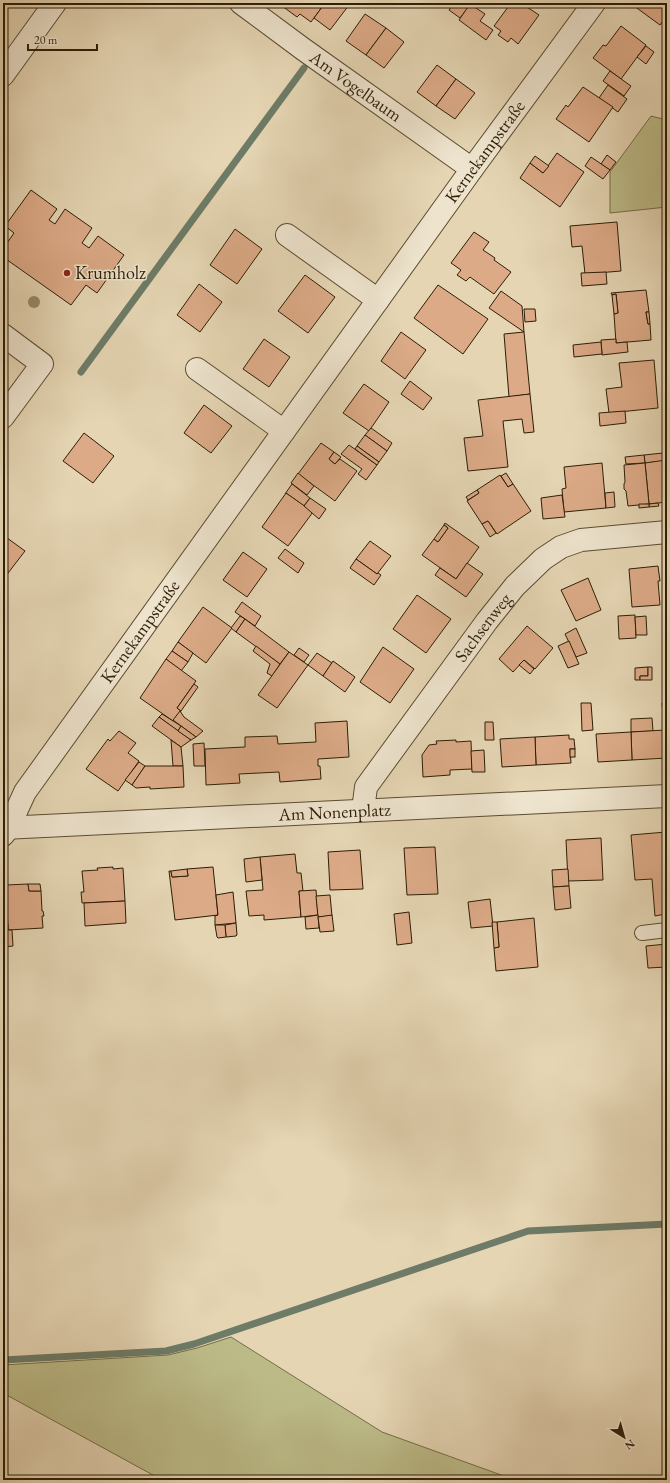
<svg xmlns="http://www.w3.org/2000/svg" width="670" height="1483" font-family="'EB Garamond',serif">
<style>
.green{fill:#bcbb88;stroke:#746c47}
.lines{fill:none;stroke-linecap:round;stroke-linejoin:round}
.stream{stroke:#6d7b67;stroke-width:7}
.building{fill:#dcaa87;stroke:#2d1e06}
.lane-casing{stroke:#5b4c31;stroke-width:16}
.street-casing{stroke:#5b4c31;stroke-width:24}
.lane{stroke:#eee4ce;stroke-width:14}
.street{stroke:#eee4ce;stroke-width:22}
.tree{fill:#978a69}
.poi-dot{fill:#8f2418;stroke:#eee4ce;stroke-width:1.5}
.labels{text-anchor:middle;stroke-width:3;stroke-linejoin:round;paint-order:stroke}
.street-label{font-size:18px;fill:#2d1e06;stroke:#eee4ce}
.poi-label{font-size:18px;fill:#2d1e06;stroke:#eee4ce;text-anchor:start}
</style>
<rect width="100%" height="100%" fill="#e5d5b3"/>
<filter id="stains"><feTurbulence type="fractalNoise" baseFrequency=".005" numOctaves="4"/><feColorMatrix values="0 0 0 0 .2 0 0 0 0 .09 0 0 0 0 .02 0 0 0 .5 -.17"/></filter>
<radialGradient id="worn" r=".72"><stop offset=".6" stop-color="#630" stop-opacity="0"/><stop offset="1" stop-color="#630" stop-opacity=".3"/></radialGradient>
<g class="green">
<polygon points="651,116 667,120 667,207 610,213 610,172"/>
<polygon points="231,1337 382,1432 515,1480 162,1480 3,1393 3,1365 168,1355 197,1348"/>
</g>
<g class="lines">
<g class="stream">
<polyline points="81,372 304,68"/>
<polyline points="3,1360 166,1351 194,1344 528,1231 667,1224"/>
</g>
</g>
<g class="building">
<polygon points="278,3 325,3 311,22 300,14 297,17"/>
<polygon points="325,3 345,3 349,5 330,30 314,18"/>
<polygon points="454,3 467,3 470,5 460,18 449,10"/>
<polygon points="511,3 521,3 539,15 518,44 511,38 508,42 498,35 501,31 494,26"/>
<polygon points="630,3 663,3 661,6 667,10 667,15 660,25"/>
<polygon points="663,3 667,3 667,10 661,6"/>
<polygon points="470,4 485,14 480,21 493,30 486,40 459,20"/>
<polygon points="365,14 386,28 366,55 346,41"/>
<polygon points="621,26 646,45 621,79 593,58 603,45 606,46"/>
<polygon points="386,28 404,42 384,68 366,55"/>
<polygon points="646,46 654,52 646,64 637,57"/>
<polygon points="437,65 456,79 436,106 417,92"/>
<polygon points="610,71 631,86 624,96 603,81"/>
<polygon points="456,79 475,93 455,119 436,106"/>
<polygon points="608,85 627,99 618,112 599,98"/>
<polygon points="583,87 613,107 589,142 556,119 566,105 568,107"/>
<polygon points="557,153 584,172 560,207 520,178 530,163 543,173"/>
<polygon points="607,155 616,162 610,170 601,164"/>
<polygon points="535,156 549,166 543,173 530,163"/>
<polygon points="591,157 610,170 603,179 585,166"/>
<polygon points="31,190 57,209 49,220 55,224 65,209 92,228 82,243 89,248 98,236 124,255 97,293 86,285 71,305 3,257 3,249 14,233 5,226"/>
<polygon points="617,222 621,271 585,274 582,246 572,247 570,226"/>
<polygon points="235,229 262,249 237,284 210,265"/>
<polygon points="474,232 489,242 483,250 495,258 494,260 511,272 494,294 470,277 466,281 457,275 461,270 451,263"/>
<polygon points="606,272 607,284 582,286 581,273"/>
<polygon points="305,275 335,297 308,333 278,311"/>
<polygon points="199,284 222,302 200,332 177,315"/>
<polygon points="438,285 488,319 463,354 414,318"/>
<polygon points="646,290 649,312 646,312 648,324 650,324 651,340 616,343 614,314 618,313 616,294 612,295 611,293"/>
<polygon points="501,291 522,306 524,332 489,308"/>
<polygon points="616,294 618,313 614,314 612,295"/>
<polygon points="524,309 535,309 536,321 525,322"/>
<polygon points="646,312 649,312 650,324 648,324"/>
<polygon points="401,332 426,350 405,379 381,361"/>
<polygon points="524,332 530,394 509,397 504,334"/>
<polygon points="264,339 290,357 269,387 243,369"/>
<polygon points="616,339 616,343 627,342 628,352 602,355 601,340"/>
<polygon points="601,342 602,354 574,357 573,345"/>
<polygon points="654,360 658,408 609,413 606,389 622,387 619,363"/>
<polygon points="410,381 432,398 423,410 401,394"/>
<polygon points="364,384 389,402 369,431 343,413"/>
<polygon points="530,394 534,432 524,433 522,419 503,421 508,467 468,471 464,438 483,436 478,400"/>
<polygon points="204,405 232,426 211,453 184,433"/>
<polygon points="625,411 626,423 600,426 599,413"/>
<polygon points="371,428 392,443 387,451 365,435"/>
<polygon points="84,433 114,456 93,483 63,461"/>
<polygon points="365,435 387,451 379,462 357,446"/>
<polygon points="321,443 334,452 329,459 335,464 340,459 357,471 335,501 298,474"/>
<polygon points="349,445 377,465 366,480 358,474 362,469 341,454"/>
<polygon points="357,446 379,462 377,465 355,449"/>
<polygon points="334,452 341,457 335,464 329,459"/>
<polygon points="663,453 664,461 645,463 644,455"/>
<polygon points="644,455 645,463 626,464 625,457"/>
<polygon points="666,460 667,502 649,504 645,463"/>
<polygon points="602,463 606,508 564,512 562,489 566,488 564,467"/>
<polygon points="645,463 649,504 628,506 626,491 624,489 624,484 625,482 624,465"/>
<polygon points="298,473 314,486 307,495 291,483"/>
<polygon points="506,473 513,484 508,487 501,476"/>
<polygon points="500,475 508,487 513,484 531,511 497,534 488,521 482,524 467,501 479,493 477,490"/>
<polygon points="292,484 310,498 304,506 286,493 285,494"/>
<polygon points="477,490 479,493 468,500 466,497"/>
<polygon points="614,492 615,507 606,508 605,493"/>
<polygon points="286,493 313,512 288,546 262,527"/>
<polygon points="562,495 565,517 543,519 541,498"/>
<polygon points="310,498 326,509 319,519 304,506"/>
<polygon points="658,503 659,506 649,507 649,504"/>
<polygon points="639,504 649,504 649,507 639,508"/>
<polygon points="488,521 496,533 490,537 482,524"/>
<polygon points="445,523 479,547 456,579 422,555 434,539 438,542 448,528 444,525"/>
<polygon points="444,525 448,528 438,542 434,539"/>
<polygon points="3,535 25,551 5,577 3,575"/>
<polygon points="370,541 391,556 377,574 356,559"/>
<polygon points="285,549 304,563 298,573 278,558"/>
<polygon points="243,552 267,569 247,597 223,580"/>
<polygon points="356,559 377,574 378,573 381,575 374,585 350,568"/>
<polygon points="467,563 483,574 466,597 435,575 440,568 456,579"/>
<polygon points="658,566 660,581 658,581 660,605 632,607 629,569"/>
<polygon points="588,578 601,610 576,621 561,590"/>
<polygon points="417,595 451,619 426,653 393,629"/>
<polygon points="3,602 8,605 3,612"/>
<polygon points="242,602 261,616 255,626 235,612"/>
<polygon points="203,607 232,628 206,663 178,642"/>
<polygon points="635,615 636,638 619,639 618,616"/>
<polygon points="240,616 245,619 236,632 231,628"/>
<polygon points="646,616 647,635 636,635 635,617"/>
<polygon points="245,619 289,652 280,664 236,632"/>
<polygon points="527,626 553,648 535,669 524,660 513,672 499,659"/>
<polygon points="576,628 587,653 576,657 565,634"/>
<polygon points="569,641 579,664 568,668 558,646"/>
<polygon points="178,642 193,653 188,662 172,651"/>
<polygon points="256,646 280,664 272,676 267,673 270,664 253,651"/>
<polygon points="383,647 414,669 390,703 360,682"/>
<polygon points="299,648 309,655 304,662 294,655"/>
<polygon points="172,651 188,662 181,671 166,659"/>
<polygon points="289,652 308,665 277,708 258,695"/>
<polygon points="317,653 332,663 323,676 308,665"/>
<polygon points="166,659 196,681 177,708 181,711 173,721 140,698"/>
<polygon points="524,660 534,669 530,674 519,665"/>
<polygon points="333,661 355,677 345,692 323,676"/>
<polygon points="648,667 648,676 640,676 640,680 635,680 635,668"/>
<polygon points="648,667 652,667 652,680 640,680 640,676 648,676"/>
<polygon points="194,684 198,687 181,711 177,708"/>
<polygon points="667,702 667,725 664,725 662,703"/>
<polygon points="581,703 591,703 593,730 582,731"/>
<polygon points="180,711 184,717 203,731 196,737 173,720"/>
<polygon points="162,714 181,726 178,731 159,717"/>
<polygon points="159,717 191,740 181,747 152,726"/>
<polygon points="652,718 653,731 631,732 631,719"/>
<polygon points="347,721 349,757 318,759 318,766 320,766 321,779 280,782 279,772 239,774 240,783 206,785 205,749 245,747 245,737 277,736 278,744 316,742 315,723"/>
<polygon points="485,722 493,722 494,740 485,740"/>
<polygon points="181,726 196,737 191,740 178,731"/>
<polygon points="665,730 665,735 667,735 667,744 666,744 667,758 632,760 631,732"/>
<polygon points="119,731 136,743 128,753 139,761 118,791 86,769 108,739 110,741"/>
<polygon points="631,732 632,760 598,762 596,734"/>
<polygon points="569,735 569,739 574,739 575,749 570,749 571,763 536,765 535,737"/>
<polygon points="535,737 536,765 502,767 500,739"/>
<polygon points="171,740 181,747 183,766 173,766"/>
<polygon points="456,740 456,742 471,741 472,769 450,770 450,775 423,777 422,755 429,745 437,744 436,741"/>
<polygon points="204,743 205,766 194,766 193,744"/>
<rect x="570" y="749" width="5" height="8"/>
<polygon points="484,750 485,772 472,772 471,751"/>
<polygon points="139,762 145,766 132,785 125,780"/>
<polygon points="145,766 183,766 184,787 150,789 150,787 136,788 132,785"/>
<polygon points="666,832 667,920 666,920 665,914 655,916 652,879 635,880 631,835"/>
<polygon points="601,838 603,880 568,881 566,840"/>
<polygon points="435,847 438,894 407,895 404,848"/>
<polygon points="360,850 363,889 330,890 328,852"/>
<polygon points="295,854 297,873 301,873 303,891 299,891 301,917 264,920 264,915 249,916 246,891 263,890 260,857"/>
<polygon points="260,857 262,880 246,882 244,859"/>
<polygon points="113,867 113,869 123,868 125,901 82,903 81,892 84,892 82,871 98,870 97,868"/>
<polygon points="213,867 218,915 175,920 169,871 171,871 172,877 188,876 187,869"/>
<polygon points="187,869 188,876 172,877 171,871"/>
<polygon points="568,869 569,886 553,887 552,870"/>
<polygon points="28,884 29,891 41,891 42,911 43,911 44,916 42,916 43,928 8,930 6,885"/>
<polygon points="28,884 40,884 41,891 29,891"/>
<polygon points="569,886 571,908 555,910 553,887"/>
<polygon points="316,890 318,915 301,917 299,891"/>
<polygon points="233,892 236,923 215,925 215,916 218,915 216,895"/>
<polygon points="330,895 332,916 318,917 316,896"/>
<polygon points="490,899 493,926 471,928 468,902"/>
<polygon points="125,901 126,923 85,926 84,903"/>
<polygon points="409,912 412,943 397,945 394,914"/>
<polygon points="318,915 319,928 306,929 305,917"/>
<polygon points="332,915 334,931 320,932 318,917"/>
<polygon points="534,918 538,967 496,971 494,948 499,947 497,922"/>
<polygon points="492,922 497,922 499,947 494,948"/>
<polygon points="236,923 237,935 236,936 226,937 225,925"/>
<polygon points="3,924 8,924 8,930 12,930 13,946 3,947"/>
<polygon points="215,925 225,925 226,937 218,938 217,937"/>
<polygon points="667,944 667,967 648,968 646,946"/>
</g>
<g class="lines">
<g class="lane-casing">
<polyline id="lane" points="642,933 667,930"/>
</g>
<g class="street-casing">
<g id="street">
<path id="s1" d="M241,3L303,49L472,169"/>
<polyline points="3,75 55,3"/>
<polyline points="287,235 378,300"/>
<polyline points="3,335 42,364 3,417"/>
<polyline points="197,369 284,431"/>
<path id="s2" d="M363,810L366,787L487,621L515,586L543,559L561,547L581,540L667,532"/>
<path id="s3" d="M3,828L667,796"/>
<path id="s4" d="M3,835L8,829L25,792L472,169L594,3"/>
</g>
</g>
<use href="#lane" class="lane"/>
<use href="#street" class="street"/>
</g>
<circle class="tree" cx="34" cy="302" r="6"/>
<circle class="poi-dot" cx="67" cy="273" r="4"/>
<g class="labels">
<g class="street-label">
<text dy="6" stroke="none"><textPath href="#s1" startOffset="142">Am Vogelbaum</textPath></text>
<text dy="6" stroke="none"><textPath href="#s4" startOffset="837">Kernekampstraße</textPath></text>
<text dy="6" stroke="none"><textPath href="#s2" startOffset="221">Sachsenweg</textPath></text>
<text dy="6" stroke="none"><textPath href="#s4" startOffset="246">Kernekampstraße</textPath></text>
<text dy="6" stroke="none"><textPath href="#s3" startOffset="332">Am Nonenplatz</textPath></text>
</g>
<g class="poi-label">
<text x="75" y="279">Krumholz</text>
</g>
</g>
<rect width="670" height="1483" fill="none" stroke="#e5d5b3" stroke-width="16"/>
<rect x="4" y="4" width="662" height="1475" fill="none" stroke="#2d1e06" stroke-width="2"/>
<rect x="8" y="8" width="654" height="1467" fill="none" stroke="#2d1e06"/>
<g transform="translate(624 1437) rotate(143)" stroke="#eee4ce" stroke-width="3" paint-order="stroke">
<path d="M0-3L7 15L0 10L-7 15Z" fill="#2d1e06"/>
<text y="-6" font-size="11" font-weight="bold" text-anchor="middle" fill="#2d1e06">N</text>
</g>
<path d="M28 44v6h69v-6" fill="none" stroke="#2d1e06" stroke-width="2"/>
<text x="34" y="44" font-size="12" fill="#2d1e06" stroke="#eee4ce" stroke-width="3" paint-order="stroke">20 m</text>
<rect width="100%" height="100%" filter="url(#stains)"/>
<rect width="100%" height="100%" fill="url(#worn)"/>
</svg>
